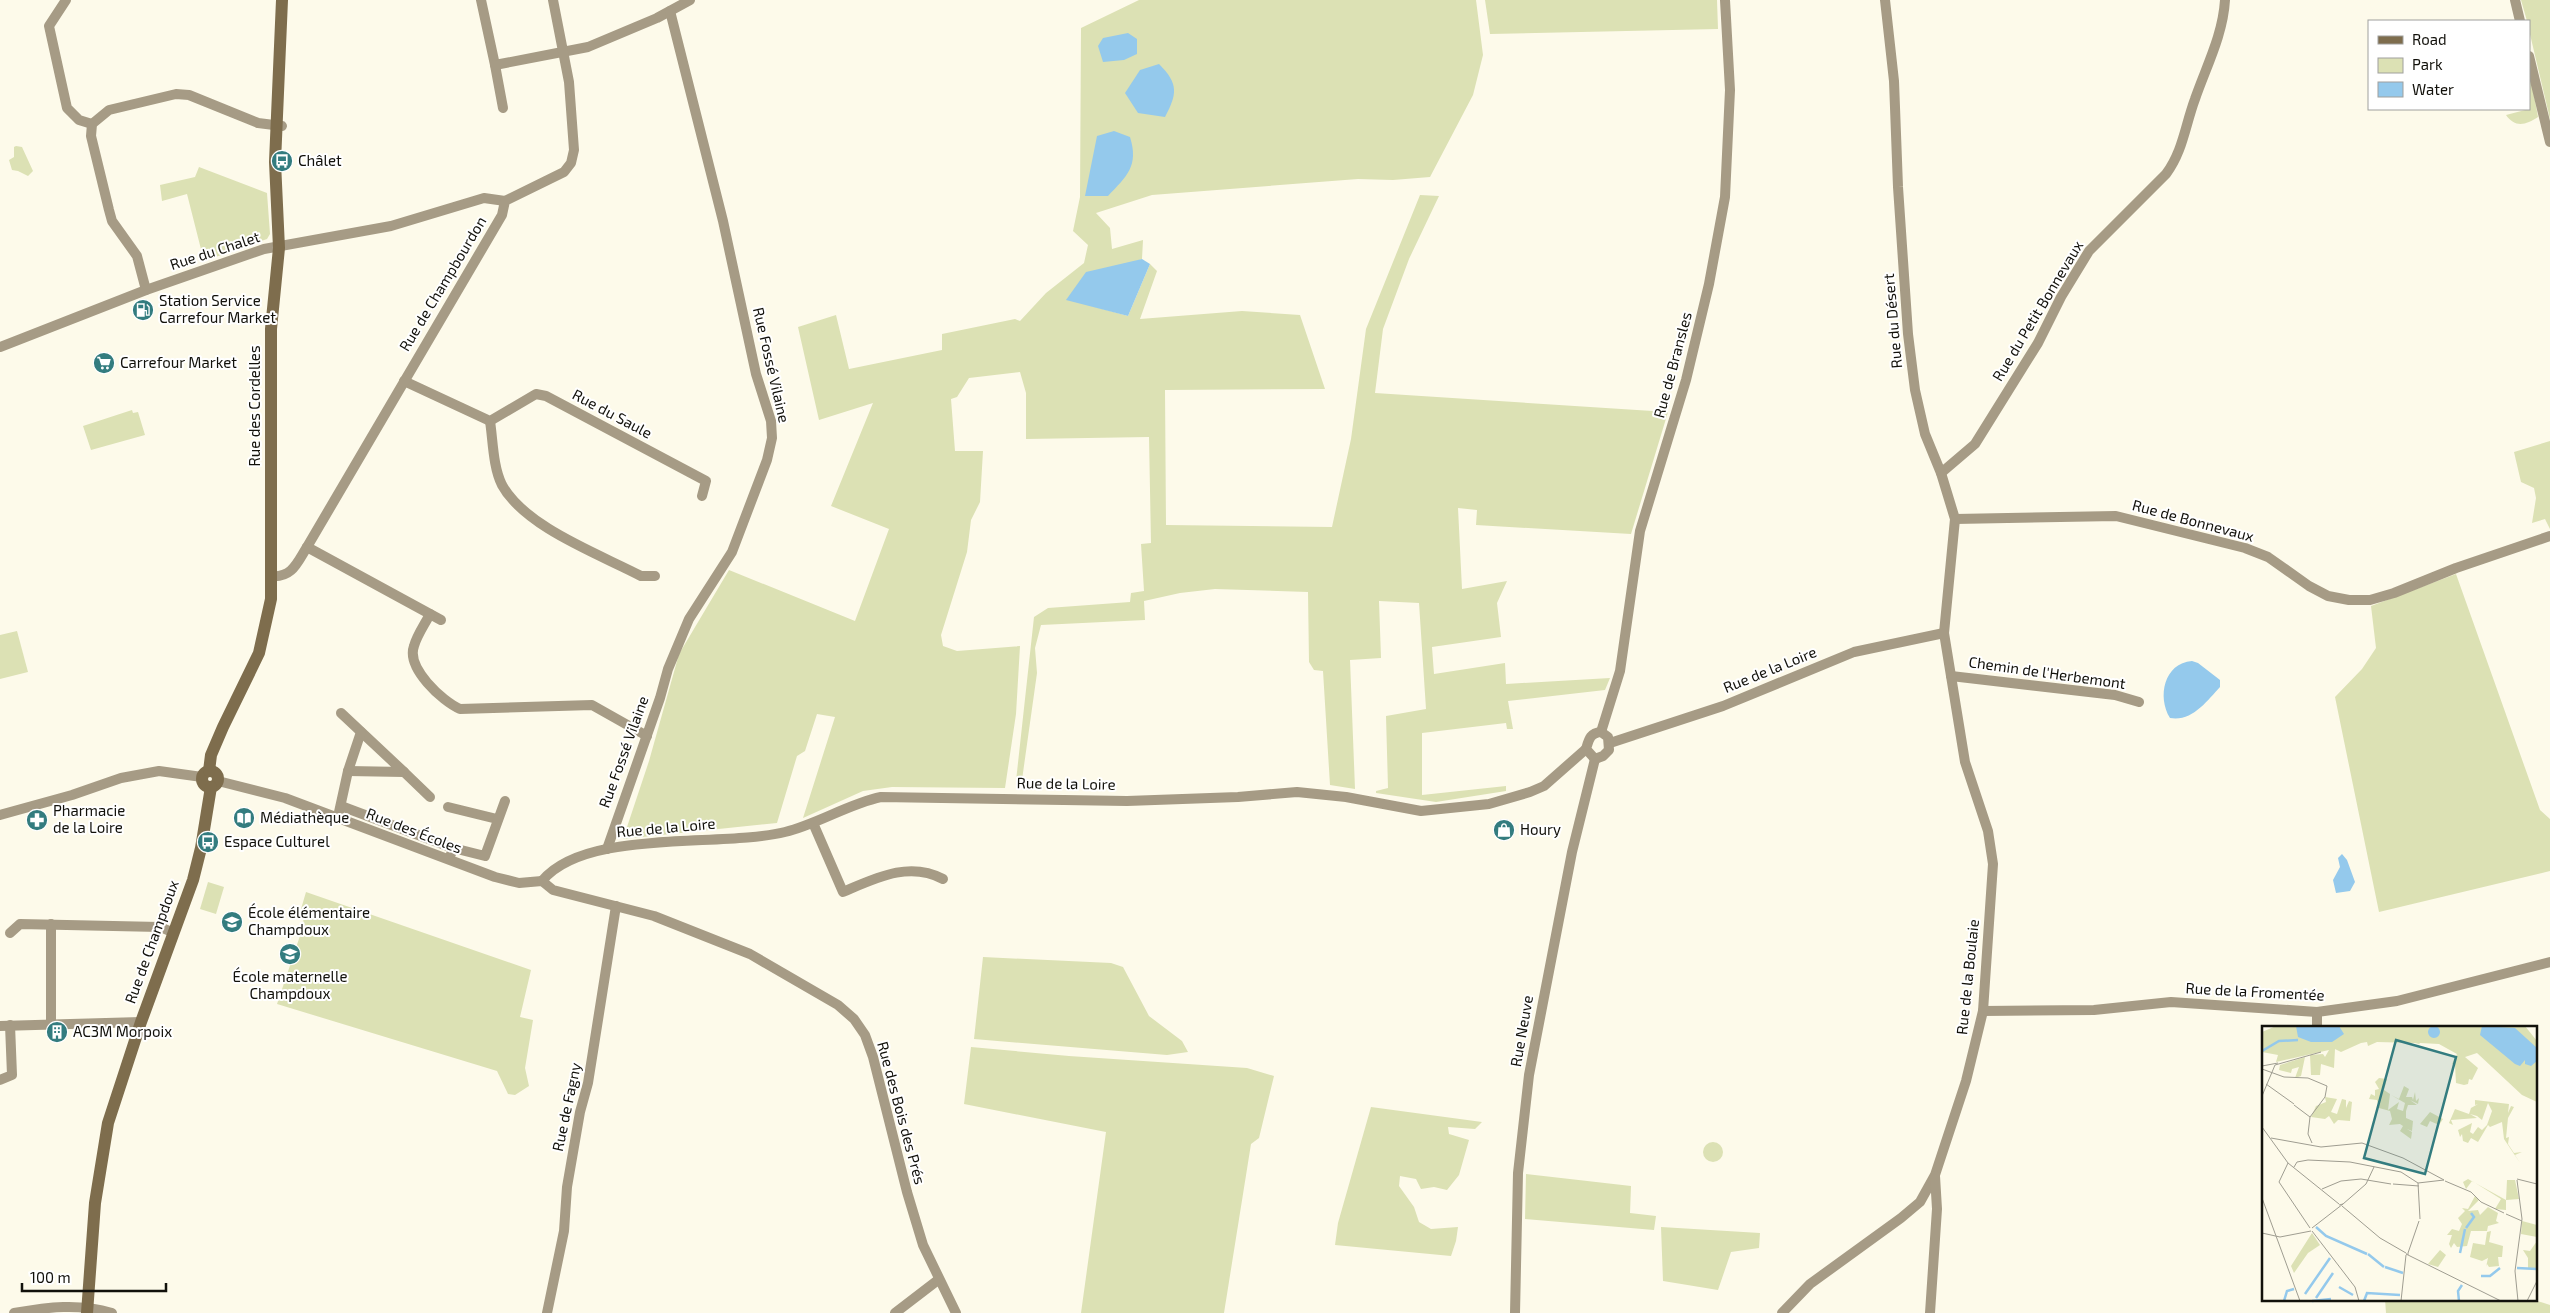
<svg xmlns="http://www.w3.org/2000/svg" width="2550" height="1313" font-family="'Exo 2',sans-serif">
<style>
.green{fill:#dce1b4}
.water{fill:#94c9ec}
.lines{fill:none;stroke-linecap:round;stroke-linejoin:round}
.street{stroke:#a69b85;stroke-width:10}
.secondary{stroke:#7e6d4d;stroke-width:12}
.labels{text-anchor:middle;stroke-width:4;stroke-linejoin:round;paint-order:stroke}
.poi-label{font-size:15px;fill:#12110b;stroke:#fff;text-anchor:start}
.street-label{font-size:15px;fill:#12110b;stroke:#fff}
.inset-river{fill:none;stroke:#94c9ec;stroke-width:2.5}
.inset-road{fill:none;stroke:#9f9d91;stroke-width:1}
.view{fill:#337c7f;fill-opacity:0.15;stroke:#337c7f;stroke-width:2.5}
.inset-edge{fill:none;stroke:#12110b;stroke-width:2.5}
</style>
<rect width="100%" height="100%" fill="#fdfaea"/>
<g class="green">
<polygon points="1139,0 1476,0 1483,55 1473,95 1430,177 1393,180 1358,179 1152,195 1096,213 1110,228 1112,249 1143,240 1142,259 1129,264 1067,299 1128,316 1150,264 1157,271 1140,319 1242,311 1300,315 1325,389 1165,390 1166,525 1332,527 1351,439 1366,329 1420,195 1439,196 1409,259 1383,329 1375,393 1668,412 1631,534 1476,525 1477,510 1458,508 1462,589 1507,581 1497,603 1501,637 1432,647 1434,674 1505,663 1506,684 1610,678 1605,690 1508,701 1513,729 1507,729 1506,723 1422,733 1422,795 1506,786 1506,791 1436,802 1376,793 1376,791 1388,788 1386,716 1426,709 1419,603 1379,601 1381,658 1350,660 1355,789 1330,785 1323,671 1314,670 1309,662 1308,592 1215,589 1180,593 1144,601 1145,620 1041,625 1035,648 1037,673 1021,787 1019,789 1016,781 1034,617 1048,608 1130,602 1131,593 1144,591 1141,544 1151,543 1149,437 1026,439 1026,393 1020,372 969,378 957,397 951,399 955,451 983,451 980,502 971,520 967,552 941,635 943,646 957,651 1020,646 1016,714 1005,788 892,787 863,791 803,818 835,717 817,714 805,751 797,756 777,823 623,839 649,761 679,654 729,570 855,621 889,529 831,506 873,403 819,420 798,327 836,315 849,369 942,350 942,334 1015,319 1020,321 1046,293 1084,263 1088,245 1073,231 1080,197 1081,28"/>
<polygon points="1485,0 1717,0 1718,29 1490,34"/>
<polygon points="2521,0 2550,0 2550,119 2529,30 2529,21 2527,21"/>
<path d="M2529,68L2538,117C2526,125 2515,128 2506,115L2529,109Z"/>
<polygon points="16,146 22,147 33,171 28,176 18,171 12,170 9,160 14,157 14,147"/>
<polygon points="199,167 267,193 270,234 267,239 204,261 187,194 162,201 160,185 195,177"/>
<polygon points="132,410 133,413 138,412 145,435 91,450 83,426"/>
<polygon points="2550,441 2550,529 2545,519 2532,523 2536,498 2534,488 2521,482 2514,452"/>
<polygon points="2456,574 2540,810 2550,819 2550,871 2379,912 2335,697 2362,669 2376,648 2371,606"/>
<polygon points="17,631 28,672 0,679 0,635"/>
<polygon points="208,882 224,887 216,914 200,909"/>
<polygon points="306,892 531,970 520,1017 533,1020 525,1068 529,1086 515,1095 508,1094 497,1071 277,1004 304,924 301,909"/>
<polygon points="983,957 1111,963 1123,967 1149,1016 1182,1041 1188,1052 1167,1055 974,1039"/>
<polygon points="971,1047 1069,1056 1247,1068 1274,1076 1259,1138 1251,1144 1224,1313 1081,1313 1106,1132 964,1104"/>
<polygon points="1371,1107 1482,1122 1475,1129 1448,1127 1449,1134 1469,1140 1459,1175 1447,1190 1434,1187 1421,1189 1416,1179 1400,1176 1399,1186 1414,1207 1419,1222 1431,1229 1458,1227 1456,1241 1451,1256 1335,1245 1338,1223"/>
<circle cx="1713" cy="1152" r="10"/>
<polygon points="1526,1174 1631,1186 1630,1213 1656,1216 1654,1230 1525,1219"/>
<polygon points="1661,1227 1760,1233 1759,1248 1731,1252 1718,1290 1663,1281"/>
<polygon points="2385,1299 2531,1299 2550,1305 2550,1313 2386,1313"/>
</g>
<g class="water">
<polygon points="1128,33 1137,39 1137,54 1124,60 1103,62 1098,46 1103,38"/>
<path d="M1159,64C1179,84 1177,94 1165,117L1138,113L1125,93L1140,70Z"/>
<path d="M1114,131L1130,137C1139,166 1127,176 1108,196H1085L1097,136Z"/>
<polygon points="1142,259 1150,264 1128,316 1066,300 1086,272"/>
<path d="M2192,661L2198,663L2220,680V687C2207,701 2192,722 2170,718C2157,697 2164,663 2192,661Z"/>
<polygon points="2342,854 2347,860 2355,882 2350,891 2336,893 2333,880 2340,867 2338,858"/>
</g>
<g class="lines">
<g class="street">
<polyline points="66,0 49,26 67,108 79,120 92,124"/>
<polyline points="481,0 495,65 588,47 657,18 690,0"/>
<polyline points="2515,0 2520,21"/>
<polyline points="2529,56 2550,142"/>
<polyline points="495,65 503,108"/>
<polyline points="146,290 137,256 112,221 109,210 91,136 92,124 109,110 176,94 189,95 258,123 282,126"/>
<polyline points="0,347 146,290 264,249 391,226 484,198 505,201"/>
<polyline points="404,381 490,421 536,394 546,396 706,481 702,496"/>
<path d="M490,421C493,441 493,467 502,485C525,527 599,554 641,576H655"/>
<path d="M1941,473L1975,444L2038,343L2061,297L2089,251L2166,174C2183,151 2185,126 2195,99C2206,67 2223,35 2225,0"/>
<polyline points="1955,519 2116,516 2245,548 2268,557 2309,586 2328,596 2349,600 2370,600 2394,593 2456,568 2550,536"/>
<polyline points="307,547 441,620"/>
<path d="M271,576C292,578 297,563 307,547L502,215L505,201L564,172L571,163L574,150L569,82L553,0"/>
<path d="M430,614C425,624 417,635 414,646C406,668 442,701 460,709L592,705L647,736"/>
<polyline points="1951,676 2115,695 2139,702"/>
<polyline points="341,713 404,772 348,771"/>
<polyline points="1601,732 1620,671 1640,531 1686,380 1709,284 1725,197 1730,90 1725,0"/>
<path d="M1601,732L1608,737L1609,750L1603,756L1595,759L1586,749C1589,739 1590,733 1601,732Z"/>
<polyline points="1610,743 1723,706 1854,652 1944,633"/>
<polyline points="404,772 430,797"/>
<polyline points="218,781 285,798 495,877 519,883 542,881"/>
<polyline points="341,806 453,848"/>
<polyline points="448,807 497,819"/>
<polyline points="339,812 348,771 361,732"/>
<polyline points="0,815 72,795 121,778 159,771 202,777"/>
<path d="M813,823L843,892C876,878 909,861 943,879"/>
<polyline points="607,849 660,698 668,669 689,619 732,552 767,460 772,438 771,421 756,374 723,221 670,11"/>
<polyline points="451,854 453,848 485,856 505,801"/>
<path d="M542,881C585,828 721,848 785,832C818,824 848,804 881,797L1127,801L1238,797L1297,792L1346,797L1421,811L1489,804L1530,792L1544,786L1586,749"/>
<polyline points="542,881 553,890 654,916 750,954 838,1005 854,1019 865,1035 873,1057 907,1192 923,1245 956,1313"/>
<polyline points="51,924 51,1023"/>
<polyline points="10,933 20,924 160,927 172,932"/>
<polyline points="1983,1011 2094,1010 2171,1002 2317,1012 2397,1001 2550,962"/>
<polyline points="2317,1012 2317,1027"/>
<polyline points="0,1026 141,1022"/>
<polyline points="0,1080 12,1075 10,1025"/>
<path d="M14,1313C48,1307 79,1303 112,1313"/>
<polyline points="547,1313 564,1231 567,1187 580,1112 588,1083 616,906"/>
<polyline points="895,1313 938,1280"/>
<polyline points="1515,1313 1518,1173 1529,1075 1572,852 1595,759"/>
<polyline points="1782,1313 1810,1284 1901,1218 1920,1202 1935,1175 1966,1081 1983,1011 1993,864 1988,831 1965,762 1944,633 1955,519 1941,473 1925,434 1915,390 1908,334 1898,187 1894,81 1885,0"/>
<polyline points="1930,1313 1937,1209 1935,1176"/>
</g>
<g class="secondary">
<circle cx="210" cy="779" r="8"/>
<polyline points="209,771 211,755 223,727 259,653 271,599 271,329 279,248 275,162 282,0"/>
<polyline points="87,1313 95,1203 108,1123 141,1022 193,880 201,848 211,787"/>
</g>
</g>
<defs>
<g id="bus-disc" transform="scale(1.125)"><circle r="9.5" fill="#337c7f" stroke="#fff"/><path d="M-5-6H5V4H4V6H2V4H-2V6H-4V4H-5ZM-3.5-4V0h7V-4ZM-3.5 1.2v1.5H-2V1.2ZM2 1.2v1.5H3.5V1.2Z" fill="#fff"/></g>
<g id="fuel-disc" transform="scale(1.125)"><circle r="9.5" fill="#337c7f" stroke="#fff"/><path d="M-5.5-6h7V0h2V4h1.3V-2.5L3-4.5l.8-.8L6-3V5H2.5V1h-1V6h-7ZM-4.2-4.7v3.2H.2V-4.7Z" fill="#fff"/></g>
<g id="supermarket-disc" transform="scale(1.125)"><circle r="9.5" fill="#337c7f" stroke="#fff"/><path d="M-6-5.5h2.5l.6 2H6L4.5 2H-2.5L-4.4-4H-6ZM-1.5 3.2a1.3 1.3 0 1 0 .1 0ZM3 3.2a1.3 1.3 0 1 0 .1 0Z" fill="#fff"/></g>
<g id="library-disc" transform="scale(1.125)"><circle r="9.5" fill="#337c7f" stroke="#fff"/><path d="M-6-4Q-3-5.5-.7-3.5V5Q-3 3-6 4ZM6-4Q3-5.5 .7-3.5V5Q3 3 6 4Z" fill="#fff"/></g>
<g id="pharmacy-disc" transform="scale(1.125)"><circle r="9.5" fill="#337c7f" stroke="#fff"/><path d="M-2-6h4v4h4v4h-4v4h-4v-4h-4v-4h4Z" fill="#fff"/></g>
<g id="shop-disc" transform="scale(1.125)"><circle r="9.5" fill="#337c7f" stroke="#fff"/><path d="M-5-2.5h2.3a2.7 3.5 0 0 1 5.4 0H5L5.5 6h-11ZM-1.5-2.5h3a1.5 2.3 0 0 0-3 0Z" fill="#fff"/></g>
<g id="school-disc" transform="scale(1.125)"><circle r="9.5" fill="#337c7f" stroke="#fff"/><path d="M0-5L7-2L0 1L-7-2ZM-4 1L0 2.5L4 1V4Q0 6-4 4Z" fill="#fff"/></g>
<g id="building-disc" transform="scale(1.125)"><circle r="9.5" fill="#337c7f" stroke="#fff"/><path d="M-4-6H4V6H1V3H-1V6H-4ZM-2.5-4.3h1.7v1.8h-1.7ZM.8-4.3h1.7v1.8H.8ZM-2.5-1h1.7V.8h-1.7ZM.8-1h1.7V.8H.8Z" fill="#fff"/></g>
</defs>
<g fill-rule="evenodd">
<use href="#bus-disc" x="282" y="161"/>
<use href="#fuel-disc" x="143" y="310"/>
<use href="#supermarket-disc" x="104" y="363"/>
<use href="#library-disc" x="244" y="818"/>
<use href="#pharmacy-disc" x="37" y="820"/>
<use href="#shop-disc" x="1504" y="830"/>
<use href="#bus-disc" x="208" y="842"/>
<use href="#school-disc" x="232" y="922"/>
<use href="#school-disc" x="290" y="954"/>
<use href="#building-disc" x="57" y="1032"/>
</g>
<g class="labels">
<g class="poi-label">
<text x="298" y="166">Châlet</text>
<text x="159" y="306">Station Service<tspan x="159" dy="17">Carrefour Market</tspan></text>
<text x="120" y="368">Carrefour Market</text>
<text x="53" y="816">Pharmacie<tspan x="53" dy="17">de la Loire</tspan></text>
<text x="260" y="823">Médiathèque</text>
<text x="1520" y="835">Houry</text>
<text x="224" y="847">Espace Culturel</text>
<text x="248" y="918">École élémentaire<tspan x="248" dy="17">Champdoux</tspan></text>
<text x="290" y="982" text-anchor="middle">École maternelle<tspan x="290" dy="17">Champdoux</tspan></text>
<text x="73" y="1037">AC3M Morpoix</text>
</g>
<g class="street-label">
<text transform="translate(215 251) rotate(-18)" y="5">Rue du Chalet</text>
<text transform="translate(443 284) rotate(-59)" y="5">Rue de Champbourdon</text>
<text transform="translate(2038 311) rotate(-59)" y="5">Rue du Petit Bonnevaux</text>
<text transform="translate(1893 321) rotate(-95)" y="5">Rue du Désert</text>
<text transform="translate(771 365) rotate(77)" y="5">Rue Fossé Vilaine</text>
<text transform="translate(1673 365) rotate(-75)" y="5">Rue de Bransles</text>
<text transform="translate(255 406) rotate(-90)" y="5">Rue des Cordelles</text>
<text transform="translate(612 414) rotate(28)" y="5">Rue du Saule</text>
<text transform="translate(2193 521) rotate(15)" y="5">Rue de Bonnevaux</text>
<text transform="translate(1770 670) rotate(-22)" y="5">Rue de la Loire</text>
<text transform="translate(2047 673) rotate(8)" y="5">Chemin de l'Herbemont</text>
<text transform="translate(624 752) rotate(-70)" y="5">Rue Fossé Vilaine</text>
<text transform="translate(1066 784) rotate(1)" y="5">Rue de la Loire</text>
<text transform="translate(666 828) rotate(-5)" y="5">Rue de la Loire</text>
<text transform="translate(414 831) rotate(21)" y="5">Rue des Écoles</text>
<text transform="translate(152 942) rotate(-70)" y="5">Rue de Champdoux</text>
<text transform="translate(1968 977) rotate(-84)" y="5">Rue de la Boulaie</text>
<text transform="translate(2255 992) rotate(3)" y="5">Rue de la Fromentée</text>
<text transform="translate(1522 1031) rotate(-80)" y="5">Rue Neuve</text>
<text transform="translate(567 1107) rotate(-78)" y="5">Rue de Fagny</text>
<text transform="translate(901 1113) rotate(75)" y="5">Rue des Bois des Prés</text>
</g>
</g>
<g transform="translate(2262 1026)">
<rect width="275" height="275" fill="#fdfaea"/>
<path d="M14,0H263L275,15V76L260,69L215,27L203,31L216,42L210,54L207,53L206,58L202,59L194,57L193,39L190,38L195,28L177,18L158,17L154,22L157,18L153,17L115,16L106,20L105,16L99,17L79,26L73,23L72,42L59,38L58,49H49L48,29L61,28L63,31L67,24L14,36L16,29L0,26V6ZM43,31L39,50L33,52L37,41L30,43L29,47L17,44L18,39ZM117,52L125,53L122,64L128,68L126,84L137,76L135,83L141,85L143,77L129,69L137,73L142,60L147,63L144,71H150L151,74L153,66L154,75L157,72L156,78L148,74L155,79H146L144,85V92L151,95L150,105L145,103L150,106L149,113L138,105L141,100L138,98L127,99L130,93L128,85L117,82L115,74L107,73L109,68L113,70V64L117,63L113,56ZM63,71L75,73L69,86L75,88L80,73L84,74V82L87,75L90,76L88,95L76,94L72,98L67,90L63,93L49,91L54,80L64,76ZM213,74L247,78L246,87L249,80L252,81L246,92L244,112L247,111L246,118L252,127L260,126L253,129L258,137L242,113L240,96L228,101L226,99L216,116L209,112L206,117L201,115L200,108L198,111L196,104L210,97L208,106L211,108L216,101L220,104L225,99L230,85L226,77L220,94L215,90L208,88L215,92L189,94L191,99L187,97L193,83L207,88L209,82L216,78L213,79ZM168,86L181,93L177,99L168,95L165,101L158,98ZM206,153L244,174L245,154H253L257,173L244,174V184L233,183L239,173L210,155L204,163L201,156ZM213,170L217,174L206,185L216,184L218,189L226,181L236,187L234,195L237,197L226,200L225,205H209L205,220L195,221L192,217L189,222L187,218L190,209H185L190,203L197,205L200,198L196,192L203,185L200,182L206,183ZM260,195L275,199V211L259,208ZM229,205L227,216L241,220L240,231H236L237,240L227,241L225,238L224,241L226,232L220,235L208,231L211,217L223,219L225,206ZM50,207L58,219L46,227L32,247L29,240ZM275,215V243L266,242V232L261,224L268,225ZM178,224L184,229L176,241L166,238Z" fill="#dce1b4"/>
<path d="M166 6a6 6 0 1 1 12 0a6 6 0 1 1-12 0ZM34,0H77L82,8L70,16H49L36,11ZM220,0L253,2L275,22V35L269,40L263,38V34L258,40L253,38L218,9Z" fill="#94c9ec"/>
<path class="inset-river" d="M0,25L17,15L36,14M54,201L64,210L105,228M204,202L212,191L209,187M198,227L203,203M106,228L122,241M123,241L141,247M255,242L275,243M219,250H228L238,242M77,261L91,269M43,268L68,232M54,272L71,247M22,275L25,265L32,263M50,275L69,273M102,275L105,267L138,269M197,275L196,265L200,259"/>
<path class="inset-road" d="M0,40L16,37M0,43L22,51L46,52L65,60L63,71L48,91L46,108L50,117M4,58L32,78M0,70L13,39L59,26M32,79L48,91M0,101L26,137L77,178M9,112L59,121L100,117L141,132M141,132L182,154M26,137L17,156L48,202M32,141L35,136L46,134L88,136L139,146L156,157L182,154M255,153L275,158M255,154L260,193L253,245L256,275M183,155L209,166L219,176L242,187M156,157L158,193M131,158L157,160M60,163L79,155L99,153L129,158M0,172L38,275M81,178L104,158L112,141M80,180L118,212L144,227M244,188L260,195M50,202L81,178L77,179M50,205L93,261L97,275M0,207L18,211L49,205M146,227L157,195M147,228H144L239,275M139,275L144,229M265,275L275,255"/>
<path class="view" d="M134,14L194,31L163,148L102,132Z"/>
<rect width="275" height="275" class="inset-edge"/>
</g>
<rect x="2368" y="20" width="162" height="90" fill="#ffffff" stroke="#a0a09d"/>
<rect x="2378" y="36" width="25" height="8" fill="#7e6d4d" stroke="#a0a09d"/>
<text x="2412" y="45" font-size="15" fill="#12110b">Road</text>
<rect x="2378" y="58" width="25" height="15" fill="#dce1b4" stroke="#a0a09d"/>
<text x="2412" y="70" font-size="15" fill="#12110b">Park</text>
<rect x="2378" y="82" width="25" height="15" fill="#94c9ec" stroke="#a0a09d"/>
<text x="2412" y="95" font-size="15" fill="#12110b">Water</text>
<path d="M22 1283v8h144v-8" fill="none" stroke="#12110b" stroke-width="2.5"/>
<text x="30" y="1283" font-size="15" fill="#12110b" stroke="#ffffff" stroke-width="4" paint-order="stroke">100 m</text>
</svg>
